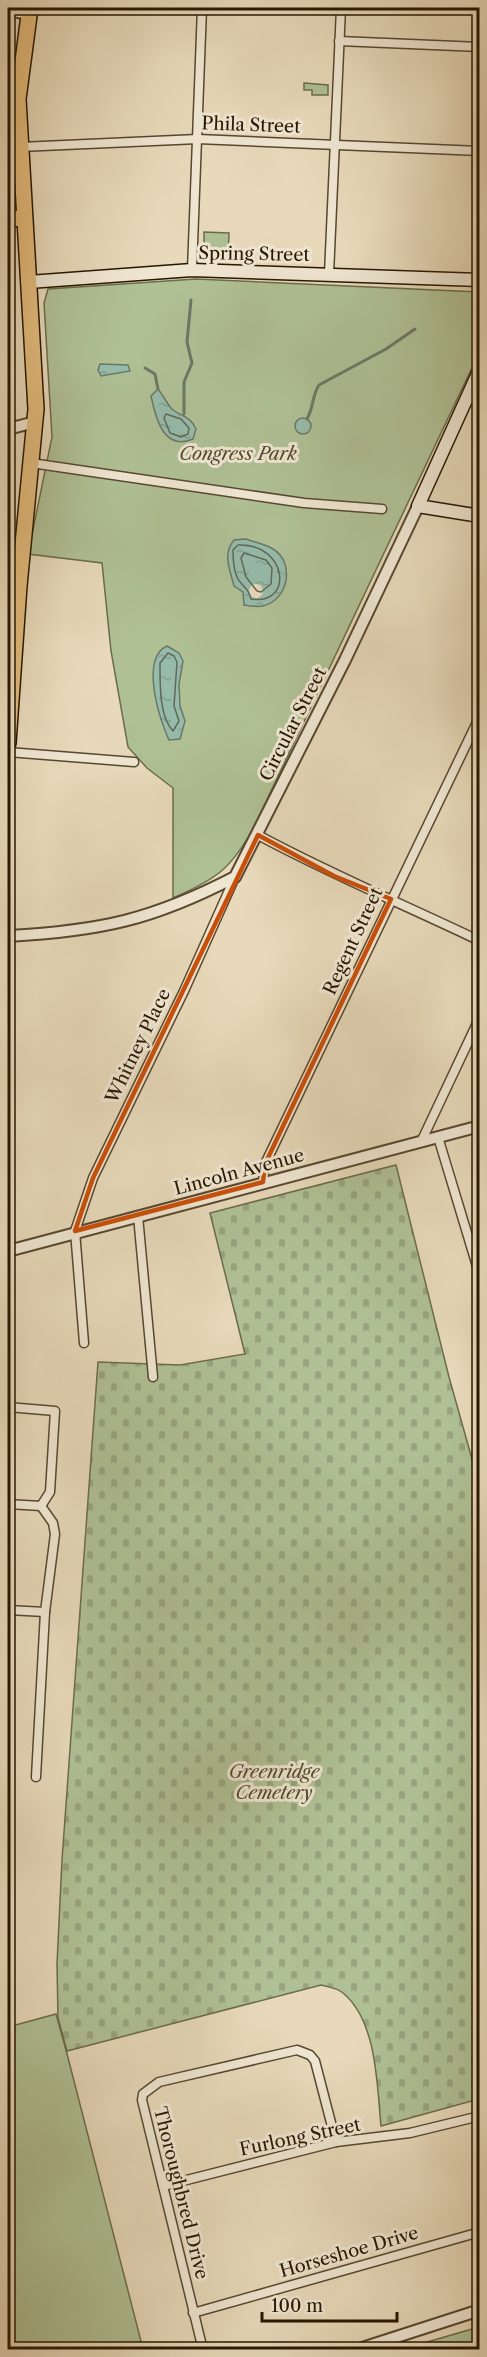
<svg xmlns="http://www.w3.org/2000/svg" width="487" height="2357" font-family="'Libre Caslon Text',serif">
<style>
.green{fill:#afc095;stroke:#6b6c4b;stroke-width:1.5}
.cemetery{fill:url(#cemetery-stones);stroke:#6b6c4b;stroke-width:1.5}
.water{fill:url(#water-ripples);stroke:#6a7967;stroke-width:1.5}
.pier{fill:#e7d9ba}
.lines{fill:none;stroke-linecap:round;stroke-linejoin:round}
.shore{stroke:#5f6956;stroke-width:1.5}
.stream{stroke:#6a7967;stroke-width:3}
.minor-casing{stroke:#57482f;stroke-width:11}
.tertiary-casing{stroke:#57482f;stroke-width:14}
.secondary-casing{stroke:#271701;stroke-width:15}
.trunk-casing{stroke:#271701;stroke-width:18}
.minor{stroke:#efe6d2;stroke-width:8}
.tertiary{stroke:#efe6d2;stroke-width:10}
.secondary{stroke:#efe6d2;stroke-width:12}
.trunk{stroke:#e4bc7d;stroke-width:15}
.marked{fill:none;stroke:#cb4f0a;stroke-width:4.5;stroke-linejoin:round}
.labels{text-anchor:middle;stroke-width:6;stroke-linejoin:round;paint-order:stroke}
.street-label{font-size:18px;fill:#271701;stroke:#efe6d2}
.park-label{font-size:18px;font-style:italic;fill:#504a2d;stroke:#efe6d2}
</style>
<defs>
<pattern id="cemetery-stones" width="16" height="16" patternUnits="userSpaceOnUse" patternTransform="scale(1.5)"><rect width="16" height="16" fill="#afc095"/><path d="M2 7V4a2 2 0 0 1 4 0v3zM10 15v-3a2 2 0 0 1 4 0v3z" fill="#97a47f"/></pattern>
<pattern id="water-ripples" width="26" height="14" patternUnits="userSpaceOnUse" patternTransform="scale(1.5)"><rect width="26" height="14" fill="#97bbab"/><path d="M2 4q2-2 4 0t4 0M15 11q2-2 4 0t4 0" fill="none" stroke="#82a091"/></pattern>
</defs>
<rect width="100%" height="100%" fill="#e7d9ba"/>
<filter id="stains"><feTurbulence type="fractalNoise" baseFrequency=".00333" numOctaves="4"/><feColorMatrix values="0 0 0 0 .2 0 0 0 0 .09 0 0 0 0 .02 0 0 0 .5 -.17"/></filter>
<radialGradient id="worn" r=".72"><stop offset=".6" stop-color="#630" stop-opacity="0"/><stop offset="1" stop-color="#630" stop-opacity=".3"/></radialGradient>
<g class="green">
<polygon points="304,83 328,85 328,95 312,95 312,90 304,90"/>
<polygon points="204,232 229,233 228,257 204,255"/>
<path d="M196,279L479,292V353L253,829C230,870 216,879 173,898V788L147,768L128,747L111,651L102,563L28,554L52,437L44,303L48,289Z"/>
<polygon points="56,2014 66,2050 143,2349 8,2349 8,2027"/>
<polygon points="479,2327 479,2349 403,2349"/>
</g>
<path class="cemetery" d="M396,1165L449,1377L479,1484V2099L381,2126C377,2085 377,2021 343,1993C338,1988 328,1987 321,1985L67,2051L58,2018L57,1964L62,1860L98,1362L180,1365L245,1354L210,1213Z"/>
<g class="water">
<polygon points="100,364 128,365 130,371 101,376 98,370"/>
<path d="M158,389C163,395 168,406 173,410C183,417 190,416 196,429L193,439C164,451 156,420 151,396Z"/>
<circle cx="303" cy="426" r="8"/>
<path d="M246,539C254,542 265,544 273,549C295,562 289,600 263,606C258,607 250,606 244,605L243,592L234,586C230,570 222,554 234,540Z"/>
<path d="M167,646L179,653L183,661L179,684L180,706L185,721L180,739L169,740C159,719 140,658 167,646Z"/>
</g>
<circle class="pier" cx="256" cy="591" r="7"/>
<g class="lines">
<g class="shore">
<polygon points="166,414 181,419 189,428 188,434 181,437 170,433 164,418"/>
<path d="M238,545C288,543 294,606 251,599C249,591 247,590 241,583C234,576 233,559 233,550Z"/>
<polygon points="244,553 266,560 272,568 271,584 261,592 257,591 246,577 241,558"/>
<path d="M168,653L174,656L177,662L174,706L179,721L173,731C159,717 160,682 160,663Z"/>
</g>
<g class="stream">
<polyline points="145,368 155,374 158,389"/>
<polyline points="184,414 184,382 192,363 187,342 191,300"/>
<path d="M307,419C314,407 312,395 319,385L386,349L415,329"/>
</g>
<g class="minor-casing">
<g id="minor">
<polyline points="339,41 480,47"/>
<polyline points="20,147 198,139 480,151"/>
<polyline points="192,270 202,8"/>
<polyline points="329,274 341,8"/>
<polyline points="31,463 304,503 382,509"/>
<polyline points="8,752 134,762"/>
<path d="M258,835C330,874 405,905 480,941"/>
<polyline points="438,1137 480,1276"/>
<polyline points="421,1142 480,1017"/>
<polyline points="263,1182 265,1164 480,716"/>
<polyline points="138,1216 153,1377"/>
<polyline points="84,1343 75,1231 93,1178 184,991 235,877"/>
<polyline points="8,1407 55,1411 50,1492 41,1506"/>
<polyline points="8,1504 41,1506"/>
<polyline points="8,1610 45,1612"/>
<polyline points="36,1777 45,1612 55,1534 53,1523 41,1506"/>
<polyline points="163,2186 336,2142 410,2133 480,2116"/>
<polyline points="193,2313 480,2232"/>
<polyline points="203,2350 142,2100 143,2094 159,2082 297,2050 310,2055 315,2061 336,2142"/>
</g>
</g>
<g class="tertiary-casing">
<g id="tertiary">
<polyline points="8,10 29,14"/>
<polyline points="8,429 35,422"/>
<path d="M8,936C100,931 152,920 235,877L345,660L418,506"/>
<polyline points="8,1251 480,1126"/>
<polyline points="356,2350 480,2310"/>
</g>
</g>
<g class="secondary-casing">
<g id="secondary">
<polyline points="29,282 192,270 480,280"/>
<polyline points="480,369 418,506 480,516"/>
</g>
</g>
<g class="trunk-casing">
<g id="trunk">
<polyline points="8,219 24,218"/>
<polyline points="8,743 19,586 36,409 18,99 30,8"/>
</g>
</g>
<use href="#minor" class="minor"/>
<use href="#tertiary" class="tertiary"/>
<use href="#secondary" class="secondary"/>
<use href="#trunk" class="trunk"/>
</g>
<path class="marked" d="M258,835L334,876L391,899L265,1164L263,1182L75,1231L93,1178Z"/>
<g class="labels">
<g class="street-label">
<text transform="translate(251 125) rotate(2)" y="6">Phila Street</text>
<text transform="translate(254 254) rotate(1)" y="6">Spring Street</text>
<text transform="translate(293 724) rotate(-63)" y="6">Circular Street</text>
<text transform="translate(353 941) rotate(-65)" y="6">Regent Street</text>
<text transform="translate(138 1046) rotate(-64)" y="6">Whitney Place</text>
<text transform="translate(239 1172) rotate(-15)" y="6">Lincoln Avenue</text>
<text transform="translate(300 2137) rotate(-12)" y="6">Furlong Street</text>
<text transform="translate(181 2193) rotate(76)" y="6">Thoroughbred Drive</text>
<text transform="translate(349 2252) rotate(-16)" y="6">Horseshoe Drive</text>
</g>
<g class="park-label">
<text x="238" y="460">Congress Park</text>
<text x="274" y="1778">Greenridge<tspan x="274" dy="21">Cemetery</tspan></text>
</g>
</g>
<rect width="487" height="2357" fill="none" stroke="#e7d9ba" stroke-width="30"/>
<rect x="9" y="9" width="469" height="2339" fill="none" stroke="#271701" stroke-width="3"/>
<rect x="15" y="15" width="457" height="2327" fill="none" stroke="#271701" stroke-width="1.5"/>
<path d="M262 2312v9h135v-9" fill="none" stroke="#271701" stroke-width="3"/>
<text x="271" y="2312" font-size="18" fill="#271701" stroke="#efe6d2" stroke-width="4.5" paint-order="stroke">100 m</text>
<rect width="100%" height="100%" filter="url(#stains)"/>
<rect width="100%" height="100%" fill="url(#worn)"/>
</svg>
